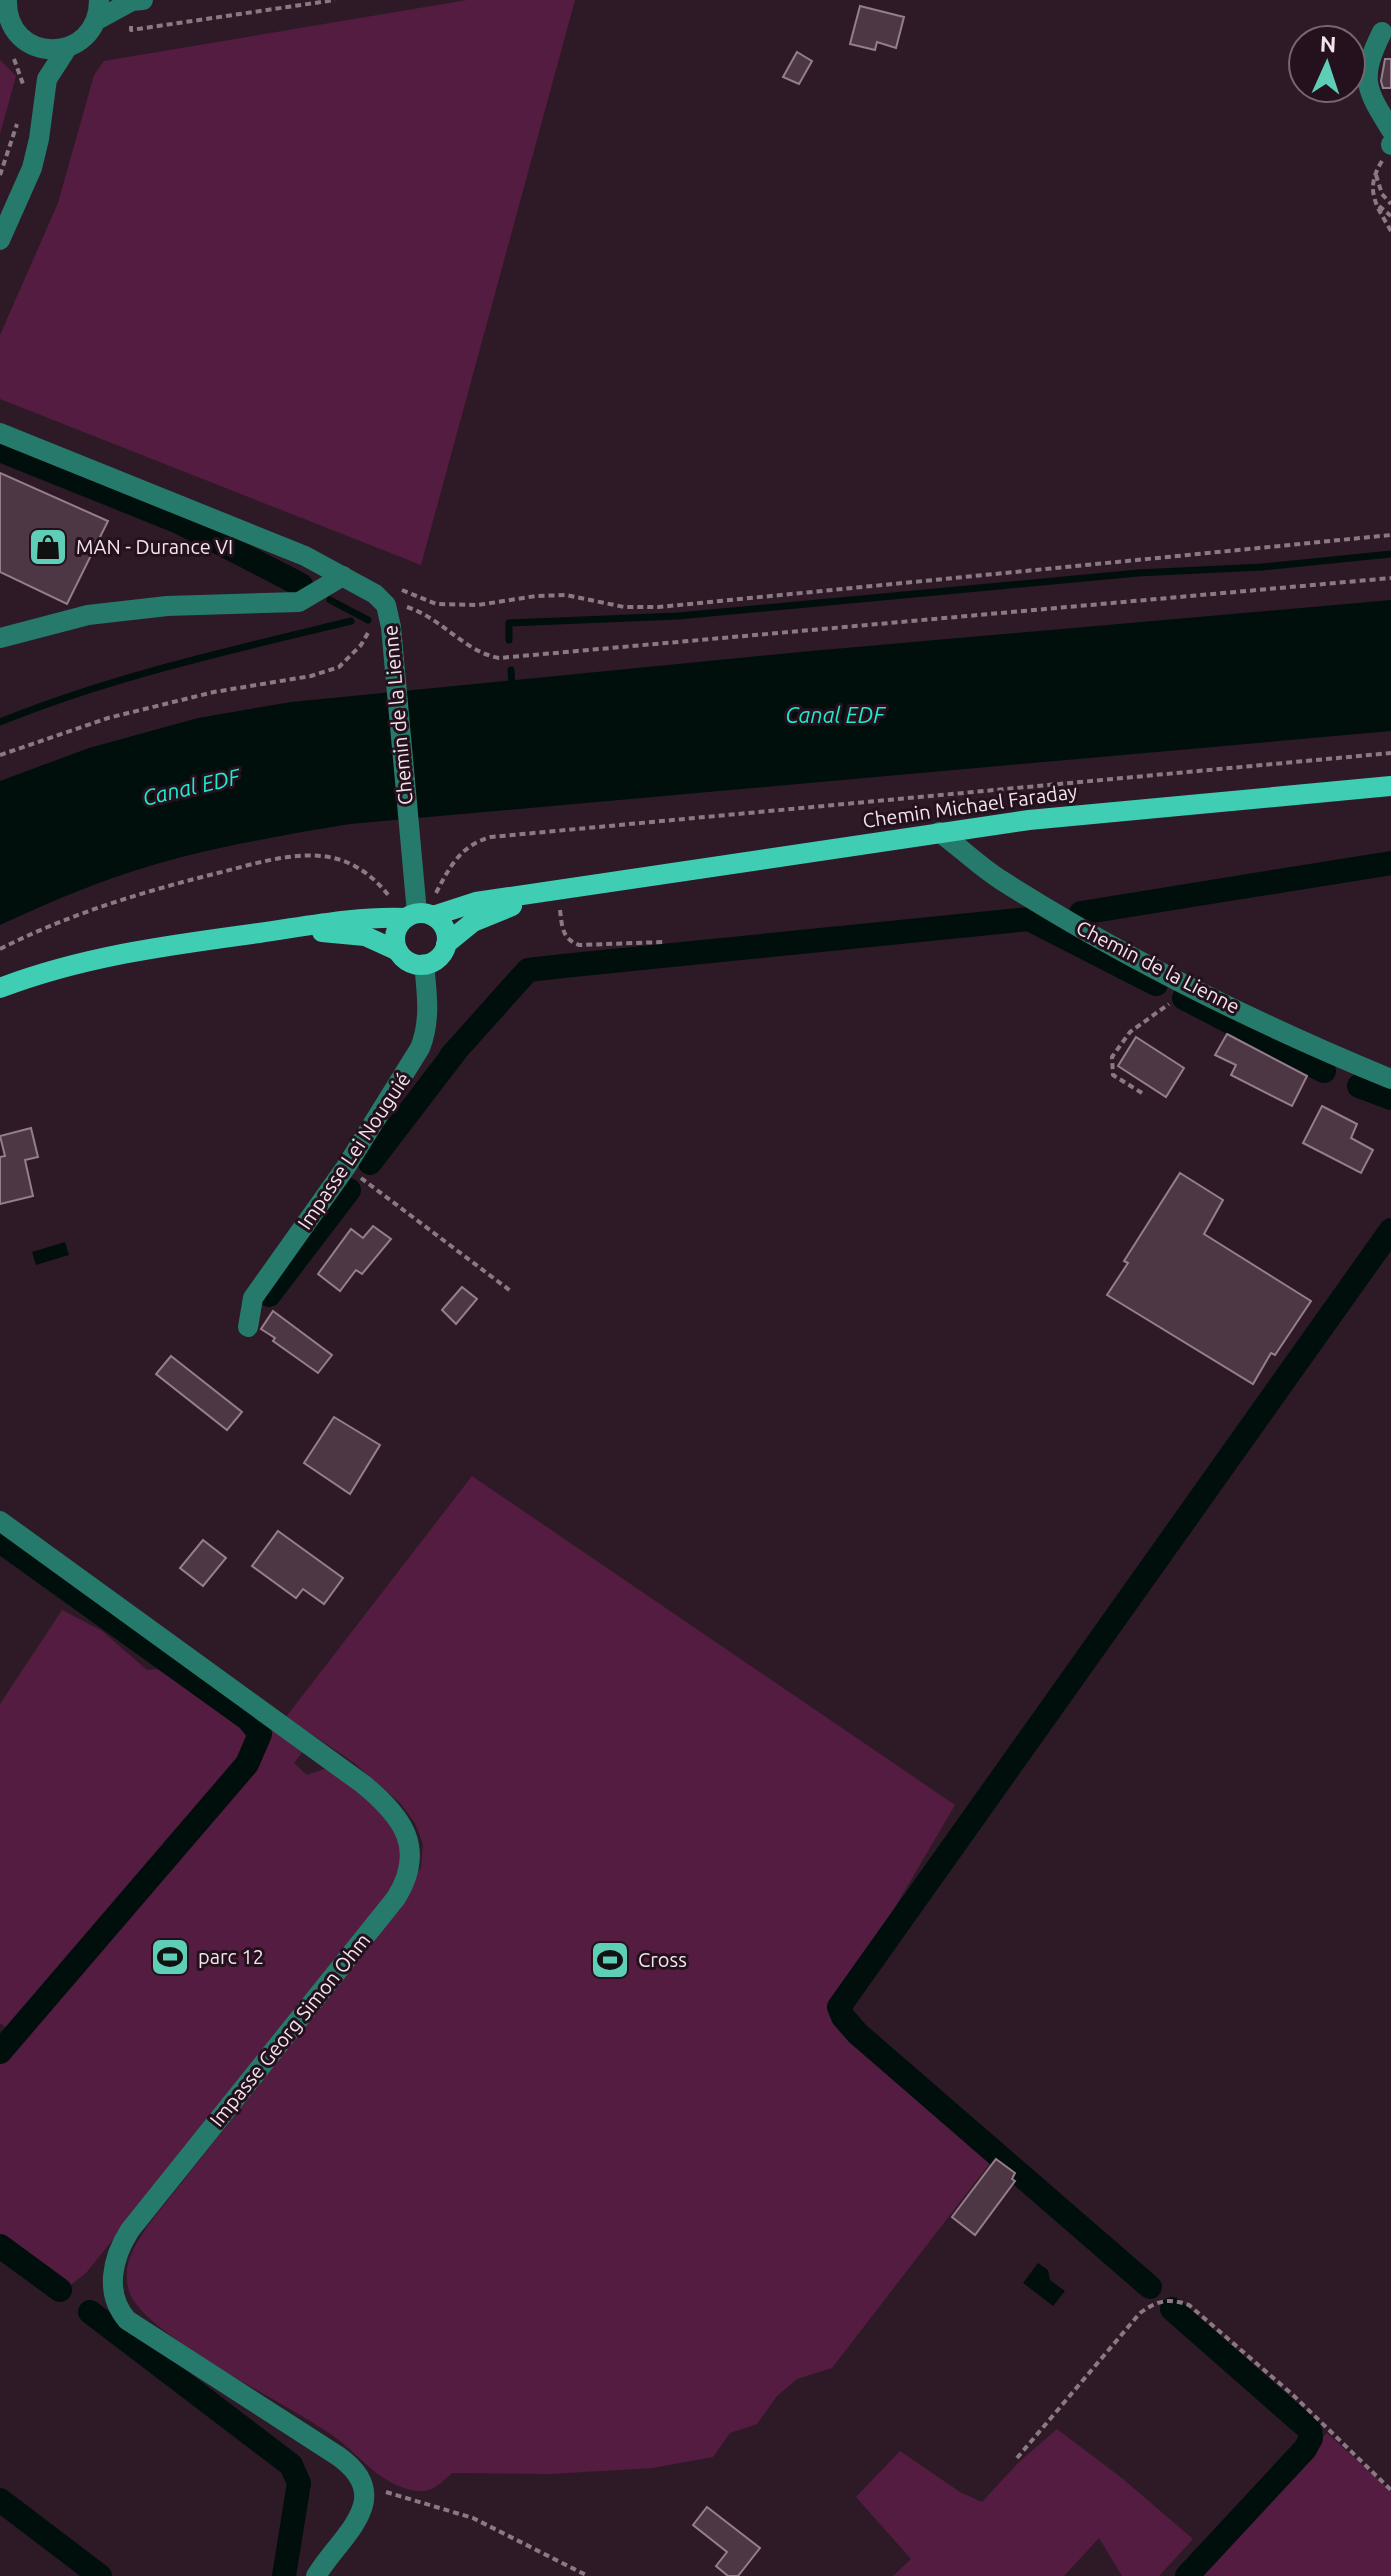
<svg xmlns="http://www.w3.org/2000/svg" width="1391" height="2576" font-family="Ubuntu,sans-serif">
<style>
.green{fill:#541c40}
.water{fill:#010f0c}
.lines{fill:none;stroke-linecap:round;stroke-linejoin:round}
.stream{stroke:#010f0c;stroke-width:7}
.canal{stroke:#010f0c;stroke-width:24}
.building{fill:#4e3744;stroke:#967d8b;stroke-width:2}
.path{stroke:#8a7983;stroke-width:4;stroke-dasharray:6 4;stroke-linecap:butt}
.minor{stroke:#267a6b;stroke-width:20}
.major{stroke:#3fceb4;stroke-width:20}
.labels{text-anchor:middle;stroke-width:6;stroke-linejoin:round;paint-order:stroke}
.poi-label{font-size:20px;fill:#f2e4eb;stroke:#24111d;text-anchor:start}
.street-label{font-size:20px;fill:#f2e4eb;stroke:#24111d}
.water-label{font-size:22px;font-style:italic;fill:#19efcf;stroke:#24111d}
</style>
<rect width="100%" height="100%" fill="#2e1a26"/>
<g class="green">
<polygon points="467,0 575,0 421,565 0,399 0,335 58,203 94,75 104,61"/>
<polygon points="0,60 16,76 0,134"/>
<path d="M472,1476L955,1805L837,2006L994,2158L832,2368L797,2379L777,2396L757,2424L730,2433L713,2457L652,2468L550,2474L452,2473C441,2483 432,2493 416,2491C380,2485 363,2458 336,2438C295,2407 142,2335 129,2291C121,2264 135,2245 149,2224L386,1924L421,1867L423,1844L415,1823L400,1803L353,1762L286,1717Z"/>
<path d="M62,1610L102,1631L147,1670L180,1668L303,1751L294,1763L307,1775L327,1768C358,1792 404,1817 402,1862C402,1871 397,1882 394,1892L86,2273L68,2287L0,2235V2063L19,2038L0,2023V1704Z"/>
<polygon points="1057,2429 1123,2479 1193,2539 1159,2576 1122,2576 1099,2538 1064,2576 893,2576 911,2559 856,2497 900,2451 960,2492 982,2502 1019,2462"/>
<polygon points="1327,2433 1391,2491 1391,2576 1190,2576"/>
</g>
<g class="water">
<path d="M1391,600V731L350,824C284,835 218,846 153,865C101,880 50,902 0,925V781L89,748L198,718L291,702L811,651Z"/>
<polygon points="65,1242 69,1255 36,1265 32,1252"/>
<polygon points="1038,2263 1048,2270 1050,2280 1065,2291 1053,2306 1023,2283"/>
</g>
<g class="lines">
<g class="stream">
<polyline points="330,600 368,620"/>
<polyline points="509,640 509,623 678,616 1138,573 1262,567 1391,554"/>
<polyline points="511,670 512,688"/>
<path d="M0,722C113,676 232,650 351,621"/>
</g>
<g class="canal">
<polyline points="0,450 179,522 301,585"/>
<polyline points="1081,913 1391,863"/>
<polyline points="1184,998 1324,1071"/>
<polyline points="451,1056 528,970 563,966 1029,919 1156,984"/>
<polyline points="1359,1086 1391,1098"/>
<polyline points="370,1163 455,1052"/>
<polyline points="269,1295 349,1190"/>
<polyline points="0,1541 248,1719 260,1734 247,1764 0,2052"/>
<polyline points="0,2246 60,2290"/>
<polyline points="1150,2287 858,2034 843,2017 839,2007 1391,1230"/>
<polyline points="1172,2309 1310,2430 1311,2438 1305,2449 1187,2576"/>
<polyline points="90,2312 291,2465 299,2483 284,2576"/>
<polyline points="0,2500 100,2576"/>
</g>
</g>
<g class="building">
<polygon points="860,6 904,17 896,48 877,42 875,50 850,44"/>
<polygon points="797,52 812,61 799,84 783,77"/>
<polygon points="1385,59 1391,59 1391,88 1383,88 1381,81"/>
<polygon points="0,473 108,521 67,604 0,572"/>
<polygon points="1227,1034 1307,1076 1292,1106 1231,1075 1236,1065 1215,1055"/>
<polygon points="1136,1037 1184,1068 1166,1097 1118,1066"/>
<polygon points="1322,1106 1357,1124 1351,1138 1373,1150 1361,1173 1303,1143"/>
<polygon points="31,1128 38,1157 25,1160 33,1196 0,1204 0,1157 5,1156 0,1136"/>
<polygon points="1180,1173 1223,1200 1204,1234 1311,1301 1275,1355 1271,1353 1253,1384 1107,1295 1128,1263 1124,1261"/>
<polygon points="373,1226 391,1239 362,1274 356,1270 340,1291 318,1274 351,1229 363,1238"/>
<polygon points="462,1287 477,1299 456,1324 442,1310"/>
<polygon points="273,1311 332,1355 318,1373 273,1341 275,1338 261,1329"/>
<polygon points="171,1356 242,1412 227,1430 156,1374"/>
<polygon points="334,1417 380,1445 350,1494 304,1463"/>
<polygon points="278,1531 343,1578 324,1604 303,1589 296,1598 252,1566"/>
<polygon points="203,1540 226,1558 203,1586 180,1568"/>
<polygon points="996,2159 1015,2173 1012,2179 1015,2181 975,2235 952,2217"/>
<polygon points="707,2507 760,2548 738,2576 728,2576 716,2566 727,2552 693,2525"/>
</g>
<g class="lines">
<g class="path">
<polyline points="131,26 131,30 335,0"/>
<polyline points="14,59 23,84"/>
<path d="M1382,161C1364,190 1376,205 1391,231"/>
<polyline points="0,175 17,124"/>
<polyline points="1376,175 1382,194 1391,204"/>
<polyline points="1379,206 1391,216"/>
<polyline points="402,590 436,604 478,605 536,596 566,595 624,607 659,607 1391,535"/>
<path d="M407,607C442,618 463,651 499,658L1391,578"/>
<polyline points="0,755 108,718 214,692 311,676 339,667 361,645 369,631"/>
<path d="M436,893C450,866 461,845 491,837L1391,753"/>
<path d="M560,910C562,926 562,939 579,945L663,942"/>
<path d="M0,949C71,913 148,890 226,871C256,863 291,853 322,856C350,859 372,874 389,896"/>
<polyline points="1142,1093 1113,1075 1112,1057 1130,1032 1169,1004"/>
<polyline points="361,1178 512,1292"/>
<path d="M1017,2458L1140,2313C1158,2300 1169,2298 1189,2305L1293,2395L1391,2490"/>
<polyline points="386,2492 473,2518 588,2576"/>
</g>
<g class="minor">
<path d="M7,0C5,65 99,66 99,0"/>
<polyline points="97,20 132,1 143,0"/>
<path d="M1382,32C1359,79 1365,88 1391,130"/>
<polyline points="1391,145 1391,144"/>
<polyline points="0,240 32,168 39,139 47,79 67,48"/>
<polyline points="0,433 305,556 375,594 386,605 391,627 417,913"/>
<polyline points="0,638 88,615 167,606 299,602 343,576"/>
<path d="M939,832C960,847 979,866 1001,880C1124,958 1257,1024 1391,1079"/>
<path d="M248,1327L253,1298L346,1167L420,1048C431,1021 427,993 424,964"/>
<path d="M0,1521L363,1784C402,1816 427,1848 396,1898L130,2230C112,2258 104,2293 127,2320L338,2456C397,2498 342,2534 316,2576"/>
</g>
<g class="major">
<circle cx="421" cy="939" r="26"/>
<polyline points="433,916 476,902 1029,820 1391,786"/>
<polyline points="322,932 365,936 398,951"/>
<polyline points="446,944 473,922 512,906"/>
<path d="M0,988C84,956 170,945 259,933C308,926 356,916 406,918"/>
</g>
</g>
<defs>
<g id="shop-square" transform="scale(2)"><rect x="-9" y="-9" width="18" height="18" rx="4" fill="#5eceb7" stroke="#24111d"/><path d="M-5-2.5h2.3a2.7 3.5 0 0 1 5.4 0H5L5.5 6h-11ZM-1.5-2.5h3a1.5 2.3 0 0 0-3 0Z" fill="#111"/></g>
<g id="stadium-square" transform="scale(2)"><rect x="-9" y="-9" width="18" height="18" rx="4" fill="#5eceb7" stroke="#24111d"/><path d="M0-5a6.5 5 0 1 0 0 10a6.5 5 0 1 0 0-10ZM-3.5-1.8h7v3.6h-7Z" fill="#111"/></g>
</defs>
<g fill-rule="evenodd">
<use href="#shop-square" x="48" y="547"/>
<use href="#stadium-square" x="170" y="1957"/>
<use href="#stadium-square" x="610" y="1960"/>
</g>
<g class="labels">
<g class="poi-label">
<text x="76" y="554">MAN - Durance VI</text>
<text x="198" y="1964">parc 12</text>
<text x="638" y="1967">Cross</text>
</g>
<g class="street-label">
<text transform="translate(398 715) rotate(-95)" y="7">Chemin de la Lienne</text>
<text transform="translate(970 806) rotate(-8)" y="7">Chemin Michael Faraday</text>
<text transform="translate(1158 967) rotate(27)" y="7">Chemin de la Lienne</text>
<text transform="translate(354 1151) rotate(-56)" y="7">Impasse Lei Nouguié</text>
<text transform="translate(290 2030) rotate(-51)" y="7">Impasse Georg Simon Ohm</text>
</g>
<g class="water-label">
<text x="835" y="723">Canal EDF</text>
<text transform="translate(191 787) rotate(-13)" y="8">Canal EDF</text>
</g>
</g>
<g transform="translate(1327 64) rotate(3)"><circle r="38" fill="#24111d" stroke="#76656f" stroke-width="2"/>
<path d="M0-6L14 30L0 20L-14 30Z" fill="#5eceb7"/>
<text y="-12" font-size="22" font-weight="bold" text-anchor="middle" fill="#f2e4eb">N</text>
</g>
</svg>
